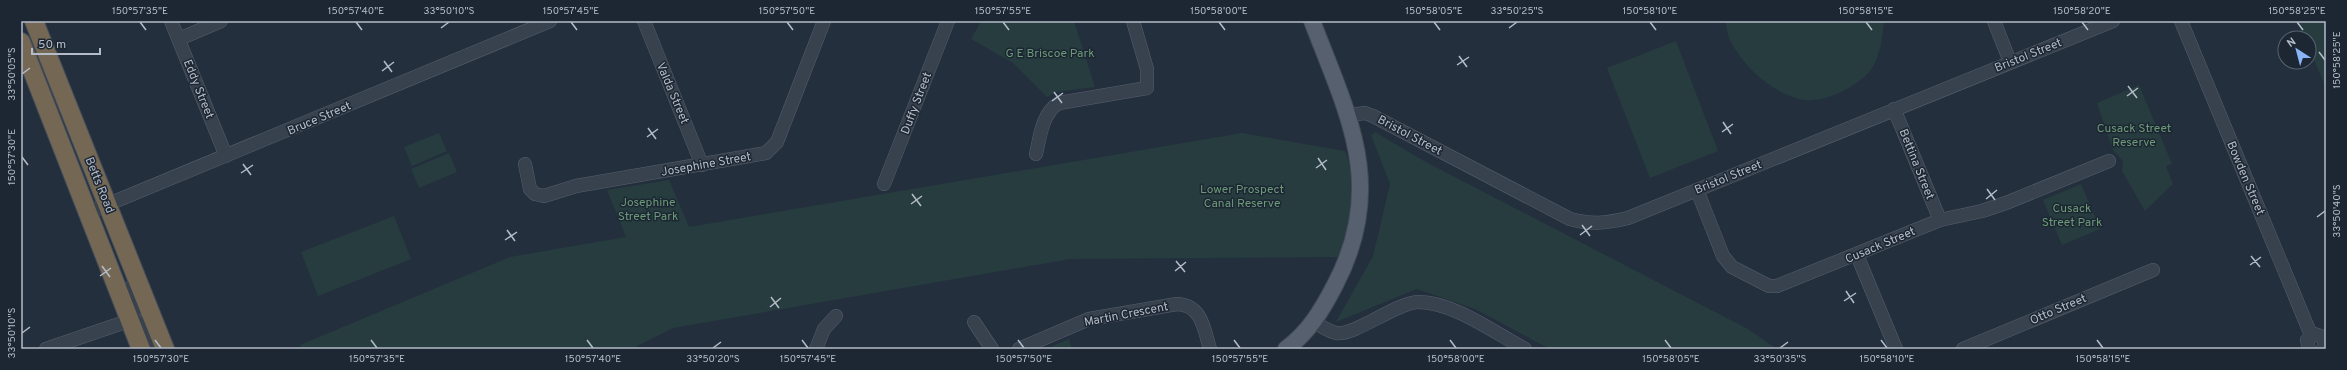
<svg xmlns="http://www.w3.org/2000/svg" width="2347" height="370" font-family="Overpass,sans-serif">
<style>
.green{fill:#263c3f}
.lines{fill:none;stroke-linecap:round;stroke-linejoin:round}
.minor-casing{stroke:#565f6c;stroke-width:14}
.major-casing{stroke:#414a57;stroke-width:18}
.highway-casing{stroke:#434c59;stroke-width:20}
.minor{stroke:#38414e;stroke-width:13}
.major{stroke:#56606e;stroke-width:16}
.highway{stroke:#746855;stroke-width:18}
.ticks{fill:none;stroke:#b4bcc9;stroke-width:1.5}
.labels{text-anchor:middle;stroke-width:3;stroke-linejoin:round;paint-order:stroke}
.park-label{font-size:12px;fill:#6b9a76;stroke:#1d2633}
.street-label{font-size:12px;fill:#b4bcc9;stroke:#1d2633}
.neatline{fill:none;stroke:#b4bcc9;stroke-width:1.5}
.ticks-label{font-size:10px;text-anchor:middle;fill:#b4bcc9}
</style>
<rect width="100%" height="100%" fill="#242f3e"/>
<g class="green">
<polygon points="981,21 1074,21 1095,87 1056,92 1047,97 1013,63 971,39"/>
<path d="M1725,21H1884C1883,36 1880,58 1870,71C1855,88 1822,105 1799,99C1771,91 1746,69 1732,44C1728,38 1727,28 1725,21Z"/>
<polygon points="2326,21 2326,88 2309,48 2309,38 2305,38 2298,22"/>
<polygon points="1676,41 1718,151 1650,178 1607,68"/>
<polygon points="2139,85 2172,164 2166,166 2173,184 2145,211 2122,171 2123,161 2113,150 2097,103"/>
<polygon points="1375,132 1424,161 1746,328 1777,349 1550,349 1475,309 1417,289 1336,322 1373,256 1390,184 1371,135"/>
<polygon points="439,133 447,151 412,166 404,147"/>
<path d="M1242,133L1345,151C1359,186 1351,222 1339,257L1070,259L673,328L631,349H302L300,345L510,257L626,237L607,190L669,180L689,227Z"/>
<polygon points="449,153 457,172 419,188 411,169"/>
<polygon points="2081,184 2100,229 2062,245 2043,200"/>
<polygon points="394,216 411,259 318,296 301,252"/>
<polygon points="1069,339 1072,349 1046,349"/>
</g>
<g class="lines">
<g class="minor-casing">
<g id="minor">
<polyline points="171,21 226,156"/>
<polyline points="644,21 702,165"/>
<polyline points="1994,21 2010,62"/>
<polyline points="2181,21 2311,335"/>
<polyline points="179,39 221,21"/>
<polyline points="1894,109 1940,220"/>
<path d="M1349,115L1365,113L1373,116L1570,219C1592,225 1607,223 1628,218L2113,21"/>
<path d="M1036,154C1040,137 1042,113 1059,103L1147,88V69L1133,21"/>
<polyline points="525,164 530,189 535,194 544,196 576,186 766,153 777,142 824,21"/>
<polyline points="884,184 948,21"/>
<polyline points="1697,190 1723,256 1732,267 1769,286 1777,286 1940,220 1982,211 2006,203 2109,161"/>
<polyline points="87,213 550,21"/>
<polyline points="1857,255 1896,349"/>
<polyline points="129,319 137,306 132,286"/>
<polyline points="974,322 992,349"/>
<path d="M1314,322C1321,326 1328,331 1336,333C1355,336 1397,302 1419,302C1453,302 1495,333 1525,349"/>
<polyline points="46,349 134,319 144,327 158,349"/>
<polyline points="816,349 824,329 836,316"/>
<path d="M1019,349L1089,319L1177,304C1202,305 1204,329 1210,349"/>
<polyline points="1963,349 2153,270"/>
<polyline points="2309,349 2307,340 2314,334 2323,337 2325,344 2323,349"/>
</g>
</g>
<g class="major-casing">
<path id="major" d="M1286,349C1309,332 1322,310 1335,285C1387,186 1348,115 1312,21"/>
</g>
<g class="highway-casing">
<g id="highway">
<polyline points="34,21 165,349"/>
<polyline points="21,42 141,349"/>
</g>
</g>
<use href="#minor" class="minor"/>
<use href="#major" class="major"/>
<use href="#highway" class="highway"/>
</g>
<path class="ticks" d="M140,22L146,30M356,22L362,30M571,22L577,30M787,22L793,30M1003,22L1009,30M1219,22L1225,30M1434,22L1440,30M1650,22L1656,30M1866,22L1872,30M2082,22L2088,30M2297,22L2303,30M441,28L449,22M1509,28L1517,22M2319,52L2325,60M1459,56L1467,67M384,61L392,72M1457,65L1469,57M382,71L394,62M22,74L30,68M2128,86L2137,98M1054,92L1062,103M2127,96L2138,88M1052,101L1063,93M1723,122L1731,134M648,128L656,139M1722,132L1733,124M647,137L658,129M22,157L28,165M1318,158L1326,170M243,164L251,175M1316,168L1327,160M241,173L253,165M1987,189L1995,200M912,194L921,206M1986,199L1997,190M911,204L922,196M2317,217L2325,211M1582,225L1590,236M507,230L515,241M1580,235L1592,226M505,240L517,232M2251,256L2260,267M1176,261L1185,272M2250,265L2261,257M102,266L110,277M1175,271L1186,262M100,276L111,268M1846,291L1854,303M771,297L779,308M1844,301L1856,293M770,307L781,298M22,333L30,327M155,340L161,348M371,340L377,348M587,340L593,348M802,340L808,348M1018,340L1024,348M1234,340L1240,348M1450,340L1456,348M1665,340L1671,348M1881,340L1887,348M2097,340L2103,348M713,348L721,342M1780,348L1788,342"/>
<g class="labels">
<g class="park-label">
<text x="1050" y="57">G E Briscoe Park</text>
<text x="2134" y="132">Cusack Street<tspan x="2134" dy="14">Reserve</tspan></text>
<text x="1242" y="193">Lower Prospect<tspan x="1242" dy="14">Canal Reserve</tspan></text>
<text x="648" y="206">Josephine<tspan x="648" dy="14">Street Park</tspan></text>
<text x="2072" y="212">Cusack<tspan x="2072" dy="14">Street Park</tspan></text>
</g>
<g class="street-label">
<text transform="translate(2028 55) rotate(-22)" y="4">Bristol Street</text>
<text transform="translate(199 89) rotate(68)" y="4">Eddy Street</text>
<text transform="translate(673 93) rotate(67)" y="4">Valda Street</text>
<text transform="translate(916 103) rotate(-69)" y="4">Duffy Street</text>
<text transform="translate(319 118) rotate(-23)" y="4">Bruce Street</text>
<text transform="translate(1410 135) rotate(28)" y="4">Bristol Street</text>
<text transform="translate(706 164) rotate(-10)" y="4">Josephine Street</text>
<text transform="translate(1917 164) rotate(68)" y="4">Bettina Street</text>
<text transform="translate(1728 177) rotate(-22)" y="4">Bristol Street</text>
<text transform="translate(2246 178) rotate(67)" y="4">Bowden Street</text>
<text transform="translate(100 185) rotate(68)" y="4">Betts Road</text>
<text transform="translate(1880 245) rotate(-23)" y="4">Cusack Street</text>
<text transform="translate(2058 309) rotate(-23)" y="4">Otto Street</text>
<text transform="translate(1126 314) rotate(-11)" y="4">Martin Crescent</text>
</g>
</g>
<rect width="2347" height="370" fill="none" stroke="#1d2633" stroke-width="44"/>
<g transform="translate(2297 50) rotate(324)"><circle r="19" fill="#1d2633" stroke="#59626f"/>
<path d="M0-3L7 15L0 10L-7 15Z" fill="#8ab4f8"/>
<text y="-6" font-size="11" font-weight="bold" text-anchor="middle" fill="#b4bcc9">N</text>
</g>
<path d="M32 48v6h68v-6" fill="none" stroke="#b4bcc9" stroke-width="2"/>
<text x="38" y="48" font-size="12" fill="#b4bcc9" stroke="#1d2633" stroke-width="3" paint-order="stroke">50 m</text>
<rect x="22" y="22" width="2303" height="326" class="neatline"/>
<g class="ticks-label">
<text x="140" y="14">150°57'35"E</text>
<text x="356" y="14">150°57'40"E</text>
<text x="449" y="14">33°50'10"S</text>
<text x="571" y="14">150°57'45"E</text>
<text x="787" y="14">150°57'50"E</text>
<text x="1003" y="14">150°57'55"E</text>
<text x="1219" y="14">150°58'00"E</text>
<text x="1434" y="14">150°58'05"E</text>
<text x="1517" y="14">33°50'25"S</text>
<text x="1650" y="14">150°58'10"E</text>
<text x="1866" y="14">150°58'15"E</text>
<text x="2082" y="14">150°58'20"E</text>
<text x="2297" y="14">150°58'25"E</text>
<text transform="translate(2336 60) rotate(-90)" y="4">150°58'25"E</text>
<text transform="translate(11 74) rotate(-90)" y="4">33°50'05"S</text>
<text transform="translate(11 157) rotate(-90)" y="4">150°57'30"E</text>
<text transform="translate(2336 211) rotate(-90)" y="4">33°50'40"S</text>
<text transform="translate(11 333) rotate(-90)" y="4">33°50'10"S</text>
<text x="161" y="362">150°57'30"E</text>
<text x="377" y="362">150°57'35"E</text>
<text x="593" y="362">150°57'40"E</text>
<text x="713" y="362">33°50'20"S</text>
<text x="808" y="362">150°57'45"E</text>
<text x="1024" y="362">150°57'50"E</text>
<text x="1240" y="362">150°57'55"E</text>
<text x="1456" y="362">150°58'00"E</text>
<text x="1671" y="362">150°58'05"E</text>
<text x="1780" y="362">33°50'35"S</text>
<text x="1887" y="362">150°58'10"E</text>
<text x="2103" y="362">150°58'15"E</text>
</g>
</svg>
